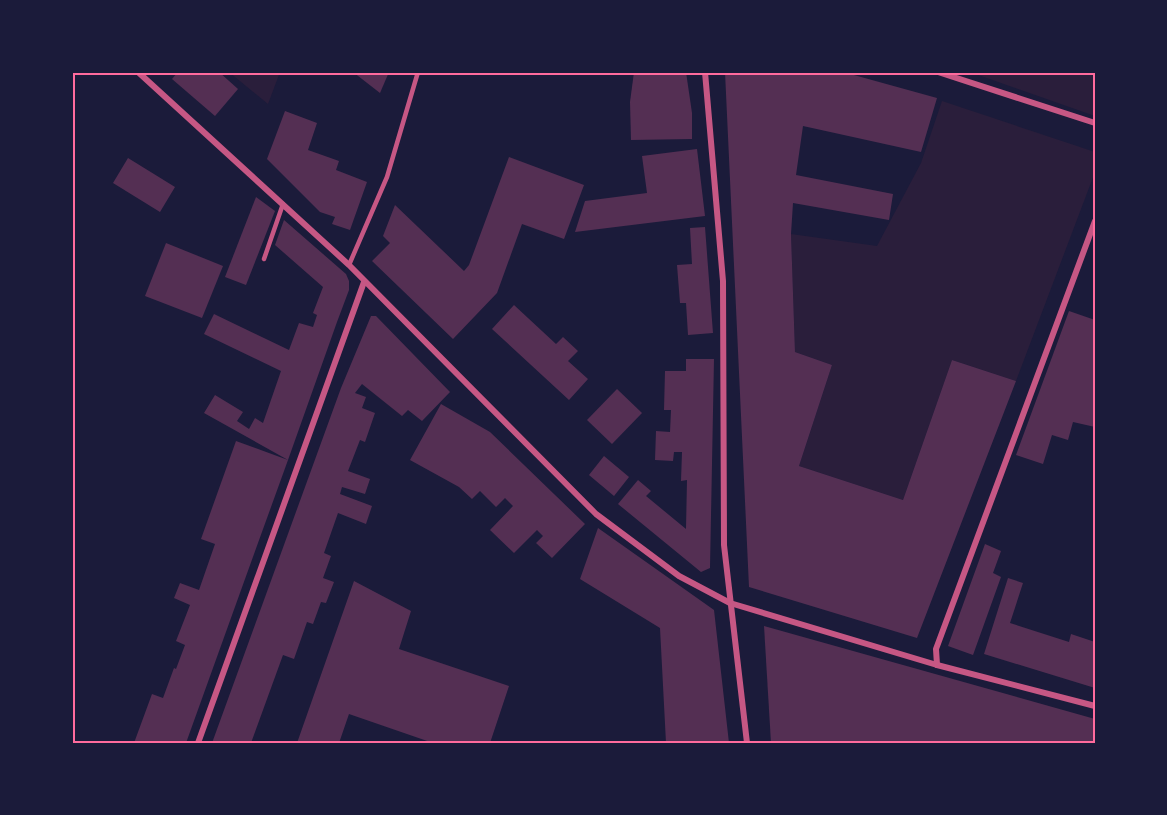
<svg xmlns="http://www.w3.org/2000/svg" width="1167" height="815" font-family="'Fira Sans',sans-serif">
<style>
.green{fill:#2a1e3b}
.building{fill:#542f53}
.lines{fill:none;stroke-linecap:round;stroke-linejoin:round}
.service{stroke:#c65784;stroke-width:4.5}
.minor{stroke:#c65784;stroke-width:6}
.neatline{fill:none;stroke:#ff6b9d;stroke-width:2}
</style>
<rect width="100%" height="100%" fill="#1b1b3a"/>
<g class="green">
<polygon points="229,72 280,72 268,104"/>
<polygon points="970,72 1095,72 1095,116"/>
<polygon points="942,101 1095,152 1095,172 1016,381 952,360 903,500 799,466 832,365 795,352 791,234 877,246 921,163"/>
</g>
<g class="building">
<polygon points="178,72 219,72 238,89 215,116 172,79"/>
<polygon points="353,72 389,72 380,93"/>
<polygon points="634,72 686,72 692,113 692,139 631,140 630,102"/>
<polygon points="725,72 843,72 937,98 921,152 803,126 796,175 893,194 889,220 793,203 791,234 795,352 832,365 799,466 903,500 952,360 1016,381 917,638 749,587"/>
<polygon points="285,111 317,123 308,150 339,161 336,170 367,182 350,230 332,224 335,217 320,212 267,159"/>
<polygon points="697,149 705,216 575,232 585,201 647,193 642,156"/>
<polygon points="509,157 584,185 564,239 522,224 497,293 453,339 372,261 390,243 383,236 395,205 464,271 469,265"/>
<polygon points="128,158 175,187 160,212 113,183"/>
<polygon points="256,197 275,211 246,285 225,277"/>
<polygon points="284,220 346,274 349,281 349,290 337,322 288,460 245,579 186,743 134,743 152,694 163,698 174,668 176,669 185,645 176,641 190,605 174,598 180,583 199,590 215,544 201,539 236,441 288,460 204,413 215,395 243,412 237,421 249,429 255,418 263,423 281,371 204,334 214,314 289,350 299,323 313,327 317,315 313,313 323,287 275,245"/>
<polygon points="705,227 713,333 688,335 686,303 680,303 677,265 692,264 690,228"/>
<polygon points="166,243 223,266 202,318 145,296"/>
<polygon points="514,305 556,344 563,337 578,351 568,361 588,379 569,400 492,329"/>
<polygon points="1069,311 1095,320 1095,427 1073,422 1068,440 1052,435 1043,464 1016,455"/>
<polygon points="371,316 376,316 450,392 422,421 408,410 402,416 362,384 355,393 366,397 362,408 375,413 365,442 360,440 348,471 370,479 365,494 342,487 340,494 372,506 366,524 338,513 324,553 331,556 323,578 334,582 326,603 321,602 313,624 307,622 294,659 283,655 251,743 212,743 341,388"/>
<polygon points="686,359 714,359 710,568 701,572 618,504 638,480 651,491 646,496 686,529 687,480 681,481 682,452 674,452 673,461 655,460 656,431 670,432 671,410 664,410 665,371 686,371"/>
<polygon points="617,389 642,413 612,444 587,420"/>
<polygon points="441,404 490,432 585,524 552,558 536,543 543,536 537,530 514,553 490,530 513,506 505,498 496,507 480,491 472,499 459,487 410,460"/>
<polygon points="604,456 629,477 614,496 589,475"/>
<polygon points="598,528 714,610 729,743 666,743 660,628 580,579"/>
<polygon points="985,544 1001,551 993,573 1001,577 973,655 948,646"/>
<polygon points="1008,578 1023,583 1010,623 1069,642 1071,634 1095,642 1095,688 984,654"/>
<polygon points="354,581 411,611 399,649 509,686 490,743 433,743 349,714 339,743 297,743"/>
<polygon points="764,626 1095,719 1095,743 771,743"/>
</g>
<g class="lines">
<g class="service">
<polyline points="264,259 283,204"/>
<polyline points="349,265 387,177 418,72"/>
</g>
<g class="minor">
<polyline points="138,72 349,265 596,514 679,576 730,603 937,665 1095,706"/>
<polyline points="705,72 723,281 724,545 747,743"/>
<polyline points="938,72 1095,123"/>
<polyline points="937,665 936,649 1095,221"/>
<polyline points="198,743 364,282"/>
</g>
</g>
<rect width="1167" height="815" fill="none" stroke="#1b1b3a" stroke-width="147"/>
<rect x="74" y="74" width="1020" height="668" class="neatline"/>
</svg>
